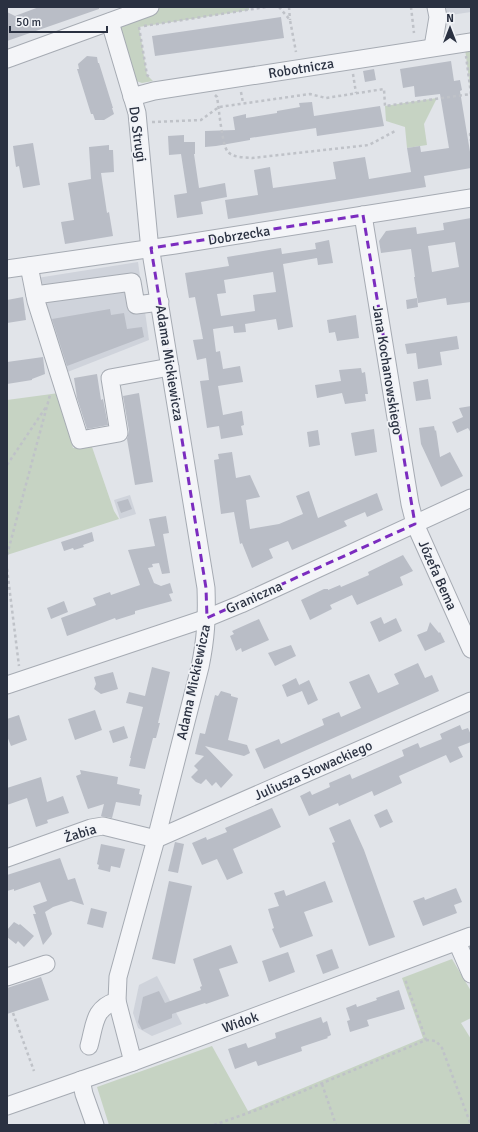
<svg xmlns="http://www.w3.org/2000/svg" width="478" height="1132" font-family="Signika,sans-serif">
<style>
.built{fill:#cfd3db}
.green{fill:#c6d3c3}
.building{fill:#b9bdc6;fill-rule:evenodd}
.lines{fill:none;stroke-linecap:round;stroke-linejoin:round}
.minor-casing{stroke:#a6abb3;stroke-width:19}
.path{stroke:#bfc2c8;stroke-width:2.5;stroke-dasharray:3 3;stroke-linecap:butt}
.minor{stroke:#f4f5f8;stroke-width:17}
.marked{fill:none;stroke:#7b2cbf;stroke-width:3;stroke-dasharray:8 5;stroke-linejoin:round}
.labels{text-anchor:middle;stroke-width:3.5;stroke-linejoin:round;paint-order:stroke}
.street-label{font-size:14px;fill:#2a3141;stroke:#f1f3f7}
</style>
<rect width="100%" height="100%" fill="#e1e4e9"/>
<g class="built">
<polygon points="429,7 471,7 471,12 430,18"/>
<polygon points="138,262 149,340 65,373 37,278"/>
<polygon points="130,495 136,514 120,519 114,500"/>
<polygon points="157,976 182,1024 152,1036 138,1028 133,1013 139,985"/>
</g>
<g class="green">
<polygon points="150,7 249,7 249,10 139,27 147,75 153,81 142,83 136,81 118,19"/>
<polygon points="471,48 471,94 465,49"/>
<polygon points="437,98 424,124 427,145 407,148 405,127 386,121 385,106"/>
<polygon points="59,393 73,448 91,444 114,511 119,519 7,555 7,400"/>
<polygon points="452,959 471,991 471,1018 461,1023 471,1039 471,1125 109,1125 97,1087 212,1046 248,1111 423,1038 402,978"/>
</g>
<g class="building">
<polygon points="39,7 99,7 99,9 7,41 7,12 15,16"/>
<polygon points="281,17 284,38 155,56 152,36"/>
<polygon points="87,56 97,57 98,63 99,63 113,108 112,108 114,114 104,120 95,120 93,114 91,114 77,69 79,69 78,64"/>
<polygon points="451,61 454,81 460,80 462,90 460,91 471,158 471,168 424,176 426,187 228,219 225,200 258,195 254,170 270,167 273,188 336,179 333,162 365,157 369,179 411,172 407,148 420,146 421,152 449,148 440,94 415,97 414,86 403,88 400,69"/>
<polygon points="374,69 376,80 365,82 363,71"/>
<polygon points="312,102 314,116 380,106 384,126 317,136 316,128 250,138 250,140 216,146 205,147 205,131 235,130 233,117 246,114 246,118 277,113 277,111 300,107 299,103"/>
<polygon points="184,135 184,142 195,142 195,154 194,154 199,188 225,183 227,197 201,202 203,214 177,218 174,195 187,193 181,154 169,155 168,136"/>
<polygon points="33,143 40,185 23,188 19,166 16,167 13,146"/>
<polygon points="109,145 109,150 113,150 114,172 101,173 107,213 109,212 113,236 65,244 61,222 74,220 68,183 91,179 89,147"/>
<path d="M471,218V302L447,305L446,298L418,303L414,277H415L411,249L381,253L379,241L386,231L416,227L417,234L444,230L443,223ZM455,242L459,267L432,272L428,246Z"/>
<path d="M329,240L333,263L318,265L317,258L283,264L293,327L278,330L276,319L245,324L246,332L234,333L233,326L213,329L216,352L220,351L223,369L240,366L243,382L218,386L223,415L242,411L244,425L241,426L243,435L221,439L219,426L207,428L200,381L209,380L206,358L197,360L193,340L203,339L195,297L189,298L185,273L229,266L227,257L281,248L282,254L316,249L315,243ZM273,272L276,292L253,295L255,311L221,316L217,294L226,293L224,280Z"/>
<polygon points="23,297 26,320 7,323 7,300"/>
<polygon points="417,298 418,307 407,309 406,300"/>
<polygon points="110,309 111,315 124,313 127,329 142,327 144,337 67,366 52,319"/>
<polygon points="356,315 359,338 337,341 335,332 329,333 327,320"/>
<polygon points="457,336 459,349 440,352 442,365 418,369 416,353 407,354 405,344"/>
<polygon points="43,357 45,374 32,379 32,380 7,384 7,362"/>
<polygon points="361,368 362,373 365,372 368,394 365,394 366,401 345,404 342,393 317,398 315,385 341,381 339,370"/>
<polygon points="97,374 101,400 103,399 108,425 87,429 77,398 74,378"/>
<polygon points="428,379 431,399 416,401 413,382"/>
<polygon points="139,393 153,482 135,485 127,439 129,431 123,396"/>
<polygon points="471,406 471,433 468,428 457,433 452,422 463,417 459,408"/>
<polygon points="434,426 435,431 436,430 440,457 450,452 463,476 441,487 421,444 419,428"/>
<polygon points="374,429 377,452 355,456 351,433"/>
<polygon points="318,430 320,445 309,447 307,432"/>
<polygon points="232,452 236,478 250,475 260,497 246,500 250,529 279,524 303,514 296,496 309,491 318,518 377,493 383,510 367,517 365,512 344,521 347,526 292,550 288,541 269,549 273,558 252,568 242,543 240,544 234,512 221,514 214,460 219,459 218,454"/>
<polygon points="128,499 132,509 121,513 117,502"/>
<polygon points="166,516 169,533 163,534 170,573 162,574 159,563 152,564 153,567 148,568 154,583 161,586 170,583 173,593 169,594 172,601 135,611 135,614 116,620 115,618 67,636 61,618 96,605 93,598 110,592 111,595 140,585 128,550 155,546 149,519"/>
<polygon points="92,532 94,541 83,545 84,547 74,550 73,548 64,551 61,542"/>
<polygon points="403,555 413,571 400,577 403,585 357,605 352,595 330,605 332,609 310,620 301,600 324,589 328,589 328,590 340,585 341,587 369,575 368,572"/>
<polygon points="64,601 68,612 51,619 47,608"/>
<polygon points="381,617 384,624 396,618 402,631 379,642 370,622"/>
<polygon points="259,619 269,640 242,652 241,648 236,651 230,636 234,634 232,631"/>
<polygon points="430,622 439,633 440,632 445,642 425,651 417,635 427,631"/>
<polygon points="291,645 296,656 275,666 268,653"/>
<polygon points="418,663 425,678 432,675 439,691 264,769 255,749 279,739 281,744 324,725 322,719 339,712 341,717 361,708 349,682 369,674 378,693 399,684 394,674"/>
<polygon points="152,667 170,672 158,723 160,723 156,738 153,738 145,769 129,766 131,758 130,758 143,707 126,703 129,692 145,696"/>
<polygon points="113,672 118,689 101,694 94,689 96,684 94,677"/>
<polygon points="296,678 300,687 299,685 309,680 318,700 308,705 302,691 287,697 282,685"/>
<polygon points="221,691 231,694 231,696 238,698 228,740 247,745 250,753 244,756 205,746 233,775 221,788 216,782 212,786 206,779 201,784 196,782 191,777 198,770 194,766 204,756 195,754 200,733 205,734 215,695 218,696"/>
<polygon points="95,710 102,730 75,740 68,719"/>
<polygon points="19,715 27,740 11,746 7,736 7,719"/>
<polygon points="460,725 462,730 468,728 471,735 471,742 458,747 463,757 450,763 446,755 399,776 402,783 374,796 372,791 339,806 338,803 309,816 300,796 310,791 312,795 330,787 329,783 350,774 352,779 404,756 402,750 418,743 420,748 442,739 440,734"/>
<polygon points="124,726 128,738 113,743 109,731"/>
<polygon points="80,770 118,777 117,784 140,789 139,794 142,795 140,806 116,802 112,818 101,816 104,804 88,809 76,776 81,774"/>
<polygon points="41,777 47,802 63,796 69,813 47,820 48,823 36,827 27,798 7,805 7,788"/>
<polygon points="272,808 281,827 233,849 243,873 227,880 217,859 202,865 192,843 206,837 207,840 227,832 225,828"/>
<polygon points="387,809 393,822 380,828 374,815"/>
<polygon points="350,819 364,850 395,937 369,946 332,843 335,842 329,828"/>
<polygon points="175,842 184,844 178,873 168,871"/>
<polygon points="101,844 125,849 120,868 111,866 110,872 98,869 99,865 97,864"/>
<polygon points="60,858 68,880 75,878 84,905 71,901 53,907 45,912 52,934 43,945 33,914 36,914 33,906 47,901 40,882 14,891 14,889 7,891 7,875"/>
<polygon points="169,881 192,886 175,964 152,959"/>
<polygon points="325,881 333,902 304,912 313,936 280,948 272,929 274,928 268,909 279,906 274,893 284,890 286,896"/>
<polygon points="456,888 462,902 454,905 457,913 423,926 413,901 424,897 425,900"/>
<polygon points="91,908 107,912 103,928 87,924"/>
<polygon points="14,922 19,925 20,924 34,936 24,947 18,941 16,944 7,937 7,930"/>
<polygon points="231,945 238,963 219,969 229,996 206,1004 205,1003 172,1014 172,1018 142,1030 138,1022 143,997 159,991 165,1003 201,990 200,987 202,986 193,959"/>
<polygon points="332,949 339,968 323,974 316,955"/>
<polygon points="288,952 295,972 269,982 262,961"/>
<polygon points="41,977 49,1000 7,1014 7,988"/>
<polygon points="399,990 405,1009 367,1020 369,1026 350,1032 347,1021 350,1020 346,1008 356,1004 357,1007 377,1000 376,998"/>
<polygon points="321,1017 323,1023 327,1021 331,1035 327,1037 328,1038 301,1047 302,1051 258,1066 256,1061 235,1069 228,1049 246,1043 248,1048 251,1047 276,1038 275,1033"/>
</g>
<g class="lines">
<g class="minor-casing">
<g id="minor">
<path d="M110,22L137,113L149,240L206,588C207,617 206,638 200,667L156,839L118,977L117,1001L133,1062"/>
<polyline points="433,47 438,17 436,7"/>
<polyline points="7,59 150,7"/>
<polyline points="132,97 154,91 471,42"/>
<polyline points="363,215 410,504 415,524 471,649"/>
<polyline points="29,266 36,301 80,440 119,433 110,378 170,367"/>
<polyline points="7,269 175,245 471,198"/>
<polyline points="35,295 132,282 136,305 160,302"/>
<polyline points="7,685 207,618 241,604 471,498"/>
<polyline points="7,858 91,828 103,826 156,839 471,701"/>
<polyline points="457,942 471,974"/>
<polyline points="7,977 46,964"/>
<path d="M89,1046C95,1025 93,1008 117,1001"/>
<polyline points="81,1080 84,1094 95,1125"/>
<polyline points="7,1106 133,1062 471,936"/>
</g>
</g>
<g class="path">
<polyline points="279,7 290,20 296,52"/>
<polyline points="289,7 290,20"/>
<polyline points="411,7 414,33"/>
<polyline points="144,26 266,7"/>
<polyline points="139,27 147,75 150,78"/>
<polyline points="353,74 356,93"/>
<polyline points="241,92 243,103"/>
<path d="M215,95L217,97C219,108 222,146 228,152C234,158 244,157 252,158L369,145L397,130"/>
<polyline points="152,122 201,120 219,107 310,94 326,98 384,89 385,106 471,94 466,56"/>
<polyline points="471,134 470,134 471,141"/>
<polyline points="7,465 46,407"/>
<polyline points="7,555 50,395"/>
<polyline points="7,569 19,666"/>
<polyline points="13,1013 34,1071"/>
<polyline points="426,1040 436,1041 442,1048 471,1125"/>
<polyline points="322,1084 336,1125"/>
<polyline points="214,1125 265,1107 426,1040 405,979"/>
</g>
<use href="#minor" class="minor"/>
</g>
<path class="marked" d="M363,215L415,524L207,618L206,588L151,248Z"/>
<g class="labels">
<g class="street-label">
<text transform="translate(301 68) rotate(-9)" y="5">Robotnicza</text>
<text transform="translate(138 134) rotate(82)" y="5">Do Strugi</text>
<text transform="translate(239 235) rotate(-9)" y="5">Dobrzecka</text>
<text transform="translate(170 363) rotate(81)" y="5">Adama Mickiewicza</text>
<text transform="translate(388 370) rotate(81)" y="5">Jana Kochanowskiego</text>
<text transform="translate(438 575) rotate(66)" y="5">Józefa Bema</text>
<text transform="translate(254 597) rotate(-24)" y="5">Graniczna</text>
<text transform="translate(193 682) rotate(-78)" y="5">Adama Mickiewicza</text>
<text transform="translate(313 770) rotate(-24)" y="5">Juliusza Słowackiego</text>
<text transform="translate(80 833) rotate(-17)" y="5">Żabia</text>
<text transform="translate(240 1022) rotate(-20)" y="5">Widok</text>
</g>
</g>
<rect width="478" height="1132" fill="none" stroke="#2a3141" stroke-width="16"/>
<g transform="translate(450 28)" stroke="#f1f3f7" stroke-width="3" paint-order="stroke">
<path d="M0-3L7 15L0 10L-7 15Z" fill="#2a3141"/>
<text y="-6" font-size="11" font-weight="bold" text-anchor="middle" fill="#2a3141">N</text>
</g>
<path d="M10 26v6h97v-6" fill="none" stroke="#2a3141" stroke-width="2"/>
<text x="16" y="26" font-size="12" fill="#2a3141" stroke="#f1f3f7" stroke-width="3" paint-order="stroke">50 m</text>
</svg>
